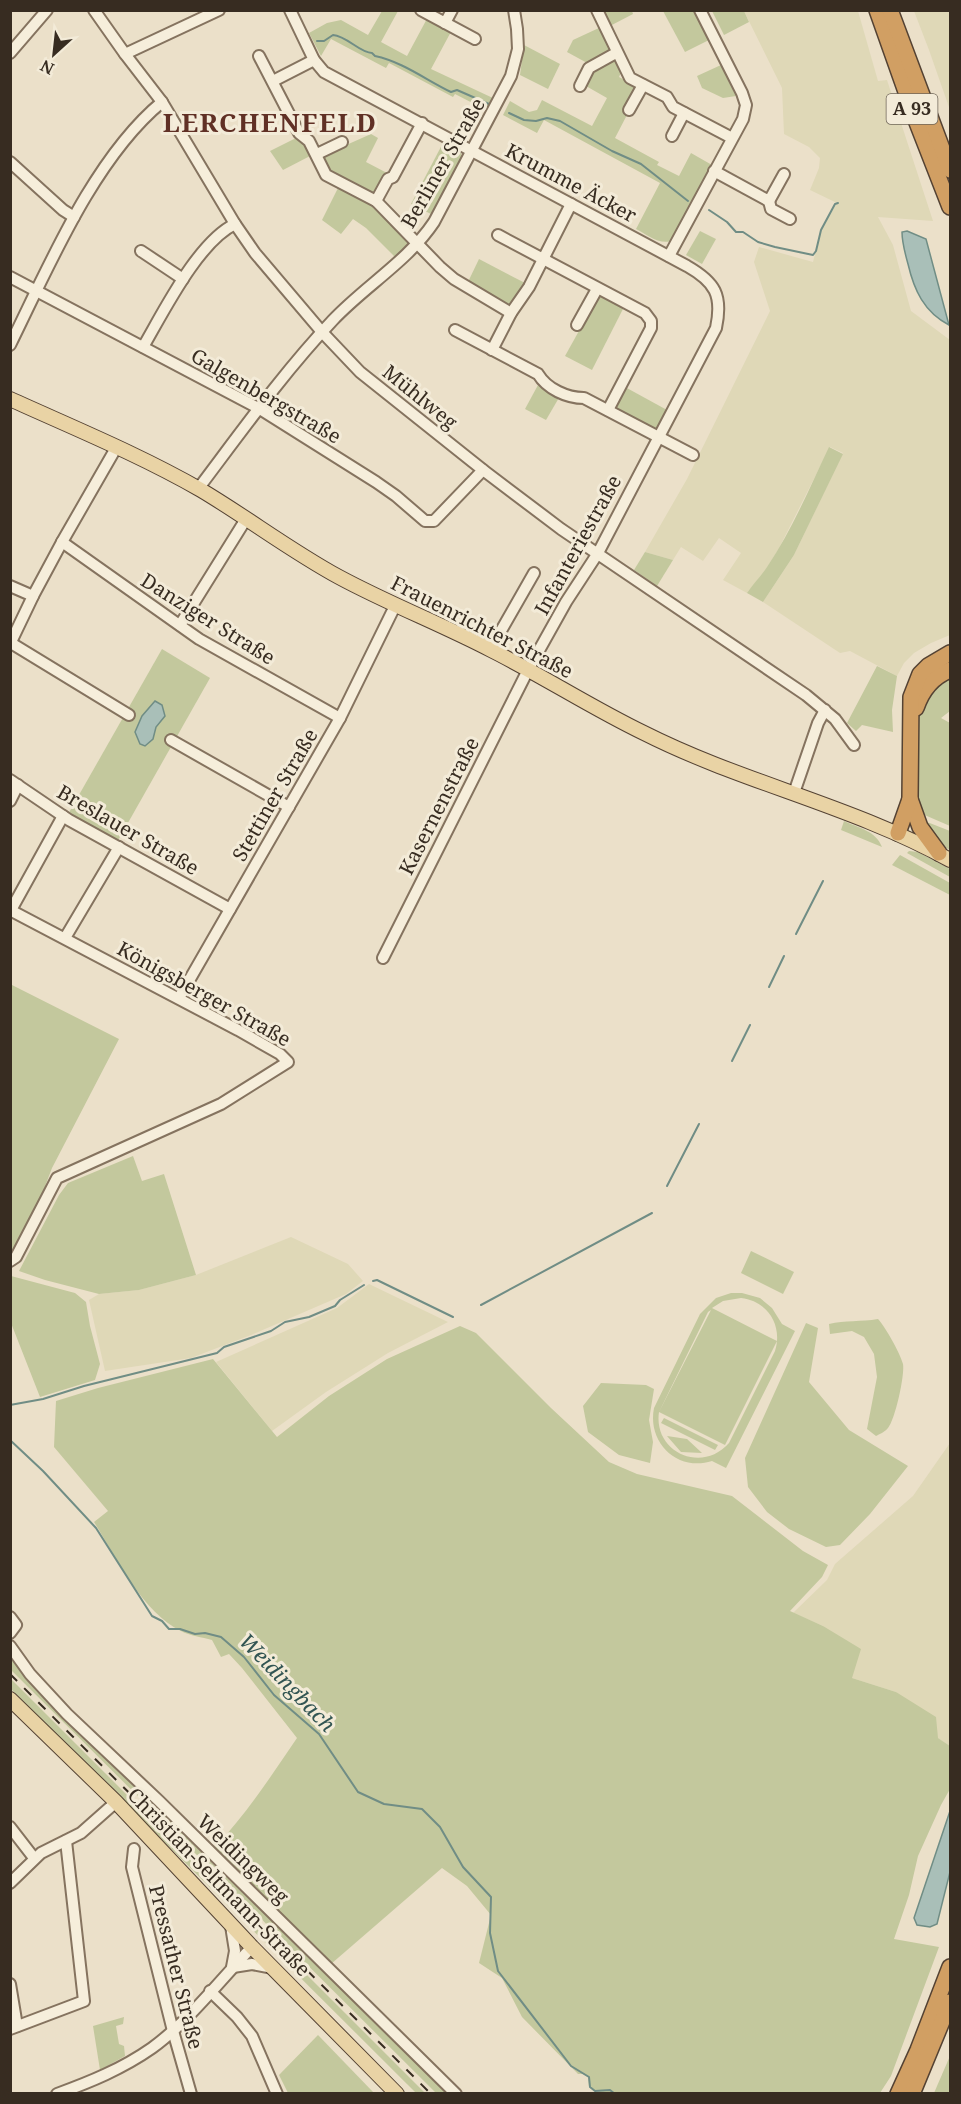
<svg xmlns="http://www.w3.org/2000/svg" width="961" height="2104" font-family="'Noto Serif',serif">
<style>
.farmland{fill:#dfd8b7}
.green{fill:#c3c89d;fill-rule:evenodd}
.water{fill:#a9bfb8;stroke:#708d85;stroke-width:1.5}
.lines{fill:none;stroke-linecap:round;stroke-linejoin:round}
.stream{stroke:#708d85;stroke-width:2}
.minor-casing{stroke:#85735f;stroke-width:14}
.major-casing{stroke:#544233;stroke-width:16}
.highway-casing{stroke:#544233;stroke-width:18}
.minor{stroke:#f6eedb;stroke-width:10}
.major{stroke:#e9d3a5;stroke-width:14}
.highway{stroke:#d19f63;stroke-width:15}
.rail{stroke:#372c21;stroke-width:2;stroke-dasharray:10 10;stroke-linecap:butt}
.labels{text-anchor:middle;stroke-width:6;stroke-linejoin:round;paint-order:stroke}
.shield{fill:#f3ebd8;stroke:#6f6558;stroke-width:1.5}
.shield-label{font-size:18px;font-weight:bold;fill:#372c21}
.street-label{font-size:20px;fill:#372c21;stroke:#f3ebd8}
.water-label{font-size:21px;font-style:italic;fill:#325553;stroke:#f3ebd8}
.district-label{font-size:26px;font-weight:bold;letter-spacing:1.5px;fill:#603025;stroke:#f3ebd8}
</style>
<rect width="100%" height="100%" fill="#ebe0c9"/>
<g class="farmland">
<polygon points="744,11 858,11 878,81 887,80 933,221 878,217 893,245 911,311 950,340 950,635 931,643 914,653 904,663 897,676 850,651 840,653 763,602 794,555 843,453 830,447 778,550 766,569 747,593 723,580 741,553 719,538 703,561 681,547 673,560 645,552 687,479 770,311 754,262 759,247 813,262 821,230 837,203 810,190 819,168 820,158 809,147 784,134 782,88"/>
<polygon points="914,11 950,11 950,110 929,50"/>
<polygon points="291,1237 348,1264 363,1281 346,1294 251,1335 191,1358 105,1371 89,1300 99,1294 139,1290 196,1275"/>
<polygon points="369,1284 448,1322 388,1353 326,1392 272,1431 216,1362 337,1308"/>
<polygon points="950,1443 950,1746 938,1738 896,1692 852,1678 823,1626 793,1613 827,1580 835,1564 913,1496"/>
</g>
<g class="green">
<polygon points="382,11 398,11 381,42 407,56 429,15 453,28 431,69 495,99 488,111 455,94 453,97 389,63 386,68 331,39 321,56 309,33 327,23 341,20 368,35"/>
<polygon points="600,11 632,11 633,14 608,27"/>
<polygon points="663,11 694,11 709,40 685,52"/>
<polygon points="712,11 744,11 749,22 724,35"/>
<polygon points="601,27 611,46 608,53 589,64 567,52 573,40"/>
<polygon points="524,45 560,64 548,89 520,75"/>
<path d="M611,60L618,62L622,70L619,77L636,86L628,113L615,138L659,162L657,165L679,176L691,153L712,165L671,241C659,245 646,234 636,229L660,183L544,120L537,133L503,115L510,101L529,112L537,110L542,100L592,126L607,98L586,86L585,83L593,69Z"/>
<polygon points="721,65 736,96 723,98 702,88 697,76"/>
<polygon points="371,134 378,138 366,162 387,173 377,192 369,195 329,173 324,161 326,154"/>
<polygon points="298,137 307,145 312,155 283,170 270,151"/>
<polygon points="444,141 460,150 463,160 433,215 411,204"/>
<polygon points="339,186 381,209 411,240 409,245 395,257 366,228 353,219 341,234 322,220"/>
<polygon points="700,231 716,239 702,264 686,255"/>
<polygon points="479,259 525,283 511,307 467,284"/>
<polygon points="599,295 624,307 592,370 565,356"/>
<polygon points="538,385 560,396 546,420 525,409"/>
<polygon points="625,387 667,410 656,432 617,411 616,404"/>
<path d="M829,447L843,454L794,555L763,602L747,593C753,584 761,576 767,567C792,530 810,487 829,447Z"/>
<polygon points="645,552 673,560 657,586 634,570"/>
<polygon points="162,649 210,678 116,844 67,816"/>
<polygon points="877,666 897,676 892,710 893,732 862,725 856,731 847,723"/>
<path d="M950,675V711L941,718L950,723V826L920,813C914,789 912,716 926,697C932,689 943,682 950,675Z"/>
<polygon points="922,820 950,831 950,850 941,845"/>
<path d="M844,821C859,828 876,831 882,847L841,830Z"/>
<polygon points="909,851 918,852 950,869 950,877 907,853"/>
<polygon points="900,855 950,883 950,895 892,865"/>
<polygon points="10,984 119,1039 52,1168 41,1197 11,1253"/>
<polygon points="133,1156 142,1181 164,1174 196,1275 139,1290 99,1294 45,1280 19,1271 59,1195 68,1183"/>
<polygon points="751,1251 794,1272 783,1294 741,1273"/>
<polygon points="11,1276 75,1293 86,1302 90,1326 100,1364 95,1380 40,1397 11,1323"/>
<path d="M731,1293H742L760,1298L772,1308L782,1324L795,1331L726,1468L712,1461C678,1472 647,1443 654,1408L700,1314L716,1298ZM741,1298C768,1301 783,1326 775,1351L729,1443C702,1474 653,1452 659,1412L708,1312L711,1310L659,1412L725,1445L777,1341L712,1308L723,1301Z"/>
<path d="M878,1319C886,1328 900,1353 903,1364C905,1375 895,1420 888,1428C886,1431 880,1434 876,1436L867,1429L877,1377L874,1354L864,1337L852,1331L830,1334L829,1324C845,1320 861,1322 878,1319Z"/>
<polygon points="806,1323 818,1328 809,1382 849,1430 908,1466 870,1514 840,1545 826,1547 789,1529 767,1512 748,1487 745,1458"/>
<path d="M460,1326L476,1333L551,1408L609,1462L637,1474L732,1496L803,1551L828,1565L822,1577L790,1611L823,1626L861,1649L852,1678L896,1692L936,1717L938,1738L950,1746V1789L941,1805L918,1856L909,1895L894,1939L939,1947L891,2076L880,2093L613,2094L594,2091L589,2087L588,2077L583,2074H578L522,2017L502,1978L479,1963L491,1915L467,1886L442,1868L331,1964L214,1848C246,1815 271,1776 297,1738L242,1668L229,1654L221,1657L212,1640C202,1637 190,1636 181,1631C143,1613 116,1557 94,1522L108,1511L54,1447L56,1401L98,1388L213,1359L277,1437L329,1396L387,1359Z"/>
<polygon points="601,1383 646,1385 654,1389 649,1420 653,1442 650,1463 619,1455 588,1432 583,1406"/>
<polygon points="664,1418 718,1445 715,1450 661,1423"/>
<polygon points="667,1436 687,1439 702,1453 681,1452"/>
<polygon points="10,1652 120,1771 220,1871 365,2011 446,2093 436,2093 11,1670"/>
<polygon points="10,1678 425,2093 416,2093 11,1689"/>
<polygon points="124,2017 123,2024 116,2026 119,2044 124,2046 125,2056 100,2070 93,2026"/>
<polygon points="318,2035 374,2093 288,2093 279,2075"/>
<polygon points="950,2056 950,2093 934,2093"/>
</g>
<g class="water">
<path d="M907,231L926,239L949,325C924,312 914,290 908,264C905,253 902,243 902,232Z"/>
<polygon points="155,701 162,705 165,716 156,727 153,739 145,746 140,744 135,732 142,716"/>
<polygon points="950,1811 950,1872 937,1924 930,1927 917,1925 914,1918"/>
</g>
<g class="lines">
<g class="stream">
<path d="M317,41H324L333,35C347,36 360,53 372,53L375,56C403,62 426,80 451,92L457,90L489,104"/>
<polyline points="509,113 524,120 536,121 547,118 560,121 612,151 641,164 688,201"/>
<polyline points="709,210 727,222 736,232 743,232 758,242 775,247 813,255 816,251 821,230 835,204 838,203"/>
<polyline points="796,934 823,881"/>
<polyline points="769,987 784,956"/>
<polyline points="732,1061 750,1025"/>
<polyline points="667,1186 699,1124"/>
<polyline points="373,1281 377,1280 453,1317"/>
<polyline points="481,1305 652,1213"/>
<polyline points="10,1405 43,1399 84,1386 217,1353 224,1347 271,1331 285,1322 309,1317 335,1306 340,1300 364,1285"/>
<polyline points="10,1440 43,1471 96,1528 152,1616 162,1621 169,1629 180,1629 195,1634 205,1633 221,1637 244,1657 274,1695 319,1734 358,1792 384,1804 422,1809 440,1827 463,1867 491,1897 490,1933 498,1971 571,2066 589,2077 590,2087 595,2091 610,2090 615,2094"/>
</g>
<g class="minor-casing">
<g id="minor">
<polyline points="94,10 125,54 162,102 235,224 255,253 322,332 360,372 483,470 561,529 806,695 835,719 854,745"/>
<path d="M290,10L314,60L324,72L687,266C715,282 723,295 716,328L598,553L566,602L528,670L383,958"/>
<polyline points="421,10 475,39"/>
<polyline points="597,10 630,78 667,97 673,107 732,138"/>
<polyline points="445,23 452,10"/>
<polyline points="10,53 47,10"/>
<polyline points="125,54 219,10"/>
<polyline points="259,56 299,133 309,141 326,175 376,201 440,267 454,279 511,313"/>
<polyline points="273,81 314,60"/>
<polyline points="580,86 589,68 616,53"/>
<polyline points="629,110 643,85"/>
<polyline points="672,136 684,113"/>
<polyline points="317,154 342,142"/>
<polyline points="10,162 63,210 74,217"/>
<polyline points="714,171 769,201 784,174"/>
<polyline points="376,201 388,179 393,177 422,123"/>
<polyline points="769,201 771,209 790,219"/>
<polyline points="498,235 645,313 651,321 651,328 608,410"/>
<polyline points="141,251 183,279"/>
<polyline points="669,256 743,119 746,105 742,93 700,10"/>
<polyline points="10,277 260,409 376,482 396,496 425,521 434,521 483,470"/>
<polyline points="577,325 597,289"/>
<path d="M455,330L538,374C547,389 567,398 584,398L693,455"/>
<path d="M10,345C49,266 94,158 162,102"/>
<path d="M143,347C164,311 198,242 235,224"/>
<polyline points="492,350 511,313 529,287 571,204"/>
<path d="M198,489C241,432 283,373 333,320C365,286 408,261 434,222L511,76L518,49L517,29L514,10"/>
<polyline points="62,542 199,639 340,718"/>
<polyline points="10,586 33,596"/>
<polyline points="180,625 246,519"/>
<polyline points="11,643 129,715"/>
<polyline points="10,644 33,596 62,542 116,448"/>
<polyline points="490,650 534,573"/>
<polyline points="171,740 289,807"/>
<polyline points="10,780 69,820 230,909"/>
<polyline points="794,793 818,723 825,710"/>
<polyline points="10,801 18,785"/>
<polyline points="10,910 238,1030 280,1054 288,1062 221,1104 57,1178 16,1257 10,1261"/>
<polyline points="11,910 63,816"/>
<polyline points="65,938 119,847"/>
<polyline points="179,998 340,718 395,606"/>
<polyline points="10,1617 16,1625 10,1633"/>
<polyline points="10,1646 30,1674 67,1714 159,1801 456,2094"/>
<polyline points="10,1827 34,1858"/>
<polyline points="134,1849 132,1867 173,2031 191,2094"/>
<polyline points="10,1883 41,1853 81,1833 116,1802"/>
<polyline points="231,1926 235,1951 232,1967"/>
<polyline points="233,1967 252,1964 273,1968"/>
<polyline points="10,1984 17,2026"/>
<polyline points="210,1991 237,2017 252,2036 277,2094"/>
<polyline points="10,2029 84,2001 66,1841"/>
<path d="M57,2094C90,2082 122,2069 152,2048C188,2022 221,1979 252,1947"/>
</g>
</g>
<g class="major-casing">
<g id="major">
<path d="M10,399C74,428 140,455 201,490C248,518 291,551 339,577C389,604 441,624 491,650C543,676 592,708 644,733C743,783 853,806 950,860"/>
<polyline points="10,1699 116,1802 252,1947 397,2094"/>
</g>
</g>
<g class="highway-casing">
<g id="highway">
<polyline points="877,10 916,120 950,207"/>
<polyline points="890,10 950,170"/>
<path d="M916,708C922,690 932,677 950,670"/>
<polyline points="910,799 920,827 939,853"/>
<polyline points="898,833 910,799 911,697 920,674 928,666 950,653"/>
<polyline points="898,2094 918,2050 950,1967"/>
<polyline points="912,2094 950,2002"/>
</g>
</g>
<use href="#minor" class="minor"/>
<use href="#major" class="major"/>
<use href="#highway" class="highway"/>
<polyline class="rail" points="10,1674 431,2094"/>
</g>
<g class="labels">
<rect class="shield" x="886.5" y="94" width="51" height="30" rx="4.5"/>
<g class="shield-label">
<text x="912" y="115">A 93</text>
</g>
<g class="street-label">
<text transform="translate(443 163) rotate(-60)" y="7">Berliner Straße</text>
<text transform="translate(571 183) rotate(28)" y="7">Krumme Äcker</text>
<text transform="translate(266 396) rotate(30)" y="7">Galgenbergstraße</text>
<text transform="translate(420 397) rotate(39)" y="7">Mühlweg</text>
<text transform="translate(578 545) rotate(-61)" y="7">Infanteriestraße</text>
<text transform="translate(208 619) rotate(32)" y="7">Danziger Straße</text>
<text transform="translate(482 627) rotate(27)" y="7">Frauenrichter Straße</text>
<text transform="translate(275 795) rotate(-60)" y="7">Stettiner Straße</text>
<text transform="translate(439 806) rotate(-63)" y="7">Kasernenstraße</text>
<text transform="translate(128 830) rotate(30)" y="7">Breslauer Straße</text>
<text transform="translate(204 994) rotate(29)" y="7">Königsberger Straße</text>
<text transform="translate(243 1859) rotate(44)" y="7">Weidingweg</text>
<text transform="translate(219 1882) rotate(46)" y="7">Christian-Seltmann-Straße</text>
<text transform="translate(176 1967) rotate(76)" y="7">Pressather Straße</text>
</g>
<g class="water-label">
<text transform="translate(287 1683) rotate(46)" y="7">Weidingbach</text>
</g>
<g class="district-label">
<text x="270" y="132">LERCHENFELD</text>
</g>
</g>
<rect width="961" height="2104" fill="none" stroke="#372c21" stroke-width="24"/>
<g transform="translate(54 54) rotate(207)" stroke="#f3ebd8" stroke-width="4.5" paint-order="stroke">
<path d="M0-4.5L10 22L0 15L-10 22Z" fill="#372c21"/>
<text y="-9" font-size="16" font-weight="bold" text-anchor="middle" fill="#372c21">N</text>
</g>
</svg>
